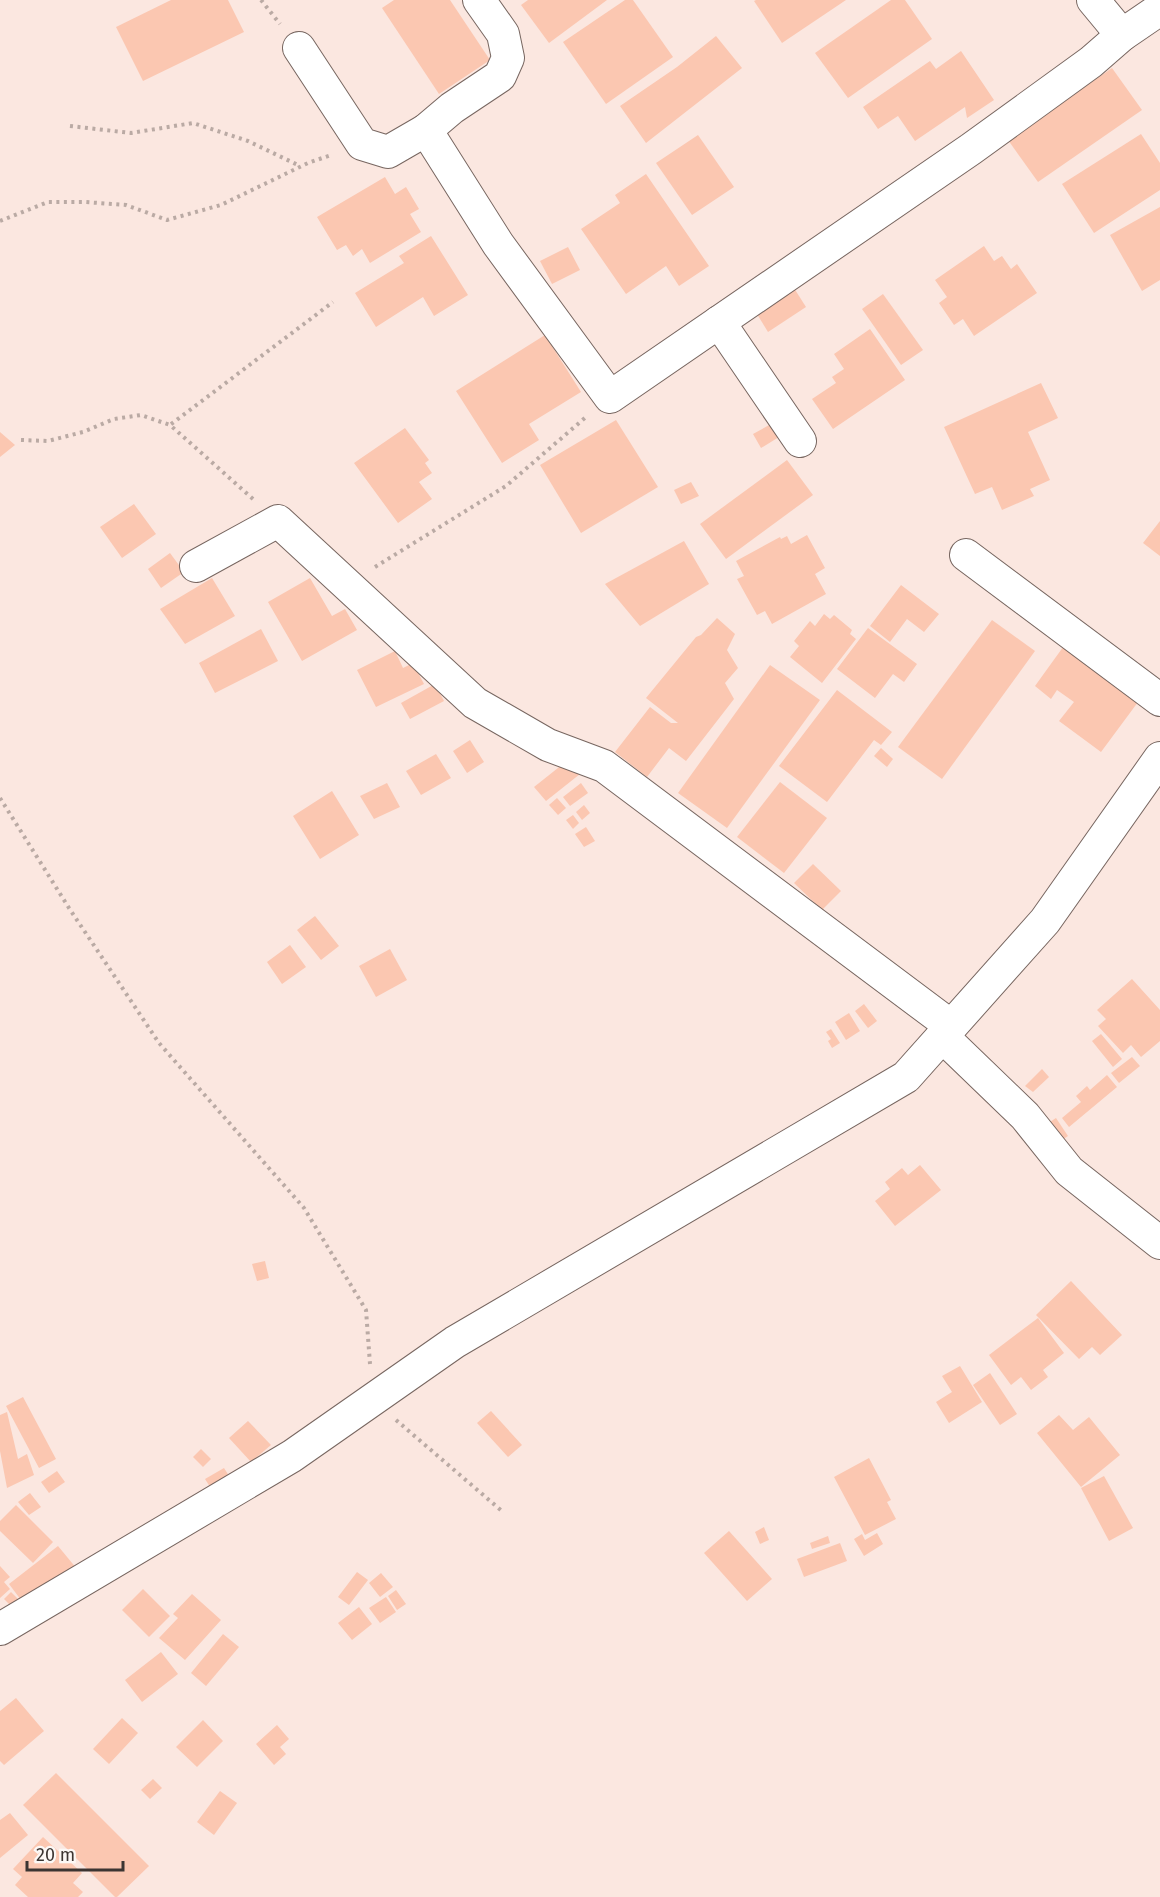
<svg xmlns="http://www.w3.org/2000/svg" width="1160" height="1897" font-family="'Fira Sans',sans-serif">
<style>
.building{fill:#fbc7b1}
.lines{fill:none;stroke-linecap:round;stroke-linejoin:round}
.minor-casing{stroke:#776660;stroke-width:34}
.path{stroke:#baaaa4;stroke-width:4;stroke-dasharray:3 4.5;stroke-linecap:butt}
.minor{stroke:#fff;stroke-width:32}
</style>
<rect width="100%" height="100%" fill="#fbe7e0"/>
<g class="building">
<polygon points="171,0 228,0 244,32 143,81 116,27"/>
<polygon points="394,0 450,0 490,60 439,94 382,8"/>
<polygon points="528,0 607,0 549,43 521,5"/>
<polygon points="625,0 633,0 673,57 606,104 563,42"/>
<polygon points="756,0 846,0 782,43 754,1"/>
<polygon points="891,0 905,0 932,39 848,98 815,53"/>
<polygon points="716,36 742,68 646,143 620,106 677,67"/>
<polygon points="961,51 994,100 967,118 965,107 915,141 898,116 878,129 863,107 930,61 936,69"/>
<polygon points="1112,68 1142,110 1038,182 1008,140"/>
<polygon points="1141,134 1160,163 1160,190 1094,233 1062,184"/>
<polygon points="698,135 734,187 692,215 656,163"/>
<polygon points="646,174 709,266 679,286 666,266 626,294 581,229 620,203 615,195"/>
<polygon points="385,177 395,194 406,187 419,209 410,214 421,232 370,263 362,249 353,256 346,245 337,250 317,217"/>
<polygon points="1160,207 1160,280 1142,291 1110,235"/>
<polygon points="431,236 468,295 434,316 423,297 376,327 355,293 404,263 399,256"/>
<polygon points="984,246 994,261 1002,256 1011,269 1017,264 1037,293 974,336 963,319 954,325 939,303 947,297 935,280"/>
<polygon points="568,247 580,270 552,284 540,261"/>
<polygon points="787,277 806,307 768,332 749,301"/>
<polygon points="883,294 923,350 901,365 862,309"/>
<polygon points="870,329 905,380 833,429 812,399 836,383 832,377 844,369 834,354"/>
<polygon points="545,335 581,392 529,424 539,440 502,463 456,391"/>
<polygon points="1041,383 1058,418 1028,432 1050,480 1030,489 1034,496 1002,510 992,487 975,494 944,427"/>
<polygon points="616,420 658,487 581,533 540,465"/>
<polygon points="771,424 779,437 761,448 753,434"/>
<polygon points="405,428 429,460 425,463 432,473 419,482 432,499 398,523 354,463"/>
<polygon points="0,432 15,445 0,457"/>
<polygon points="787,460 813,495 726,559 700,524"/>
<polygon points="691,482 699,496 681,504 674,490"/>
<polygon points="134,504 156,534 122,558 100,527"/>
<polygon points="1160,521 1160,556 1143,543"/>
<polygon points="807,535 825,568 815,574 826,594 772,624 765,611 757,615 737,579 744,576 736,561 780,537 781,539 787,536 791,544"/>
<polygon points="684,541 709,584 640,626 605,584"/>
<polygon points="170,553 184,572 161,588 148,569"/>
<polygon points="212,578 235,616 185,644 160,609"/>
<polygon points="310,578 332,616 345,609 357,630 302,661 268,602"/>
<polygon points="901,585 939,614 924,632 907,619 890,642 870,626"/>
<polygon points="824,614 830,619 834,615 852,630 850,634 856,639 822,683 790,657 799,646 794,641 810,621 815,626"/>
<polygon points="717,618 735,634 727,650 738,668 725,683 734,699 686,761 669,748 647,777 615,752 650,707 671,723 678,723 646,698 696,637 701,635"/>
<polygon points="992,620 1035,651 942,779 898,747"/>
<polygon points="868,628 917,664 904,682 893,674 875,698 837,669"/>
<polygon points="261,629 278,661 215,693 199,663"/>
<polygon points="1066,643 1141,698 1101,752 1059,721 1074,702 1057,690 1051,699 1035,686"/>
<polygon points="395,651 403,668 413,663 424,684 376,707 357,670"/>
<polygon points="770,665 820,700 727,828 678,793"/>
<polygon points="435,684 444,701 410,719 401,703"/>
<polygon points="837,690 892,732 881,745 874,740 827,802 779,766"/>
<polygon points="470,740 484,762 467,773 453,751"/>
<polygon points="881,748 893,759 887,767 874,756"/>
<polygon points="436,754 451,778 421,795 406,771"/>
<polygon points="568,760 580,774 546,801 534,787"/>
<polygon points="780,782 827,818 784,873 737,837"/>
<polygon points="387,783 400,807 374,819 360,796"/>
<polygon points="581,783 588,793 570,806 563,797"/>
<polygon points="332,791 359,835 320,859 293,816"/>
<polygon points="557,798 566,808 558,815 549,805"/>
<polygon points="584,805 590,813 582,820 576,812"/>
<polygon points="573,815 579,823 573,829 566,820"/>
<polygon points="586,827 595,841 584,847 575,834"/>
<polygon points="813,864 841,891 822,910 794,883"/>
<polygon points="315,916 339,946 321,960 297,930"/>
<polygon points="290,945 306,967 282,984 267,962"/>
<polygon points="390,949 407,980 376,997 359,966"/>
<polygon points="1132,979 1160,1010 1160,1041 1141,1057 1131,1045 1123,1053 1098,1026 1106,1019 1097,1010"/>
<polygon points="864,1004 877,1021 868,1028 855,1011"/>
<polygon points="849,1013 860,1031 846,1040 835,1022"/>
<polygon points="831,1029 840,1043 832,1048 828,1041 831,1039 826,1032"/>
<polygon points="1101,1034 1122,1059 1113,1067 1092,1041"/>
<polygon points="1132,1057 1140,1066 1119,1083 1111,1073"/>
<polygon points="1042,1069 1049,1077 1033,1092 1025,1086"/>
<polygon points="1107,1075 1117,1087 1069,1127 1062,1118 1081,1102 1076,1096 1087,1086 1090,1090"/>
<polygon points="1056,1118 1068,1136 1052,1147 1039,1129"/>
<polygon points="920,1165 941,1190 895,1226 875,1201 890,1189 885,1182 902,1168 908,1175"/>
<polygon points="265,1261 269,1278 257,1281 252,1264"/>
<polygon points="1071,1281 1122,1335 1100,1355 1092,1347 1079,1359 1036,1315"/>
<polygon points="1038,1318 1064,1353 1043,1370 1048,1377 1031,1390 1021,1377 1011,1385 989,1355"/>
<polygon points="960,1366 982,1402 949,1423 936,1402 952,1392 942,1376"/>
<polygon points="990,1373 1017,1414 1000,1425 973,1385"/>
<polygon points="23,1397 56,1459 39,1468 6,1406"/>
<polygon points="491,1411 522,1445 508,1457 477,1423"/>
<polygon points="7,1412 18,1459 27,1454 34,1475 7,1488 0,1451 0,1415"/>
<polygon points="1059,1415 1073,1430 1089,1417 1120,1455 1081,1487 1037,1433"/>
<polygon points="248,1421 271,1445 251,1462 229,1438"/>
<polygon points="201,1449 211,1459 203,1467 193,1457"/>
<polygon points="869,1458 891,1500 887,1502 896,1519 865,1535 834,1477"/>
<polygon points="224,1468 231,1479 212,1490 205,1479"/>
<polygon points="57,1471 65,1482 49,1493 41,1482"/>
<polygon points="1104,1476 1133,1528 1109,1541 1081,1488"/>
<polygon points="30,1493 41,1507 29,1515 18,1502"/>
<polygon points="16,1505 53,1542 33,1563 0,1531 0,1521"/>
<polygon points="764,1527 769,1540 760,1544 755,1532"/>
<polygon points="729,1531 772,1579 747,1601 704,1553"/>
<polygon points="877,1533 883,1544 864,1556 854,1539 862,1534 865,1540"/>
<polygon points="828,1536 830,1543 812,1549 810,1543"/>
<polygon points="840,1543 847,1561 804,1577 797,1559"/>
<polygon points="58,1546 77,1569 27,1608 9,1584"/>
<polygon points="0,1566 10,1577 4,1582 10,1589 0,1598"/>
<polygon points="357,1572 368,1580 349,1605 338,1597"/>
<polygon points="381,1573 393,1587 380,1597 369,1583"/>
<polygon points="143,1589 170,1616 149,1637 122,1610"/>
<polygon points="396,1590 406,1604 397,1610 388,1596"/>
<polygon points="11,1592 24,1605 17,1612 4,1599"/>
<polygon points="192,1594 221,1620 185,1660 159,1638 178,1618 173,1614"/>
<polygon points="386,1597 396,1612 380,1623 369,1608"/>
<polygon points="359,1607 372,1624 352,1640 338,1623"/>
<polygon points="223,1634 239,1647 206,1686 191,1673"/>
<polygon points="161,1652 178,1674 142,1702 125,1680"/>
<polygon points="16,1698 44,1731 4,1765 0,1761 0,1711"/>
<polygon points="122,1718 138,1733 109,1764 93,1749"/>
<polygon points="203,1720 223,1741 197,1767 176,1747"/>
<polygon points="277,1725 289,1739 280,1747 286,1754 274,1765 256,1744"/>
<polygon points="56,1773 149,1866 117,1897 115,1897 23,1805"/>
<polygon points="153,1779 162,1788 150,1799 141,1790"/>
<polygon points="220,1791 237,1803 214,1835 197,1822"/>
<polygon points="10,1813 28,1835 0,1858 0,1820"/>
<polygon points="43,1837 82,1873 73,1883 83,1892 78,1897 28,1897 15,1885 22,1877 13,1869"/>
</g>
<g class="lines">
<g class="minor-casing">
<g id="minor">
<polyline points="1093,0 1122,35"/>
<polyline points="299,48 362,144 388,152 426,130 498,244 610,397 971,149 1091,62 1122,35 1160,9"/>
<polyline points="426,130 452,108 500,76 508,58 503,34 479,0"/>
<polyline points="719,322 800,441"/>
<polyline points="966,555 1160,700"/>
<polyline points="196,566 278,521 475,703 548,745 604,766 951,1026"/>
<polyline points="942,1036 1025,1116 1069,1171 1160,1243"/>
<polyline points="0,1629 292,1456 455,1342 906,1077 1045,921 1160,758"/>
</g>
</g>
<g class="path">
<polyline points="261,0 280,24"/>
<polyline points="70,126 131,133 193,123 248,141 300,166"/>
<polyline points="0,221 48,202 85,202 126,205 167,220 221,205 308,163 331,155"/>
<polyline points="21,440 48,441 83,432 114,419 141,415 170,425"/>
<polyline points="253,499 170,425 333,302"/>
<polyline points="375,567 506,486 586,417"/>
<polyline points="0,798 69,908 159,1043 304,1208 366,1310 370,1364"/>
<polyline points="396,1420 503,1512"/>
</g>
<use href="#minor" class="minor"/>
</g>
<path d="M27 1861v9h96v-9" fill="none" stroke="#3c3532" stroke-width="3"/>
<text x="36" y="1861" font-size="18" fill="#3c3532" stroke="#fcf8f6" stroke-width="4.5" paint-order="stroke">20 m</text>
</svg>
